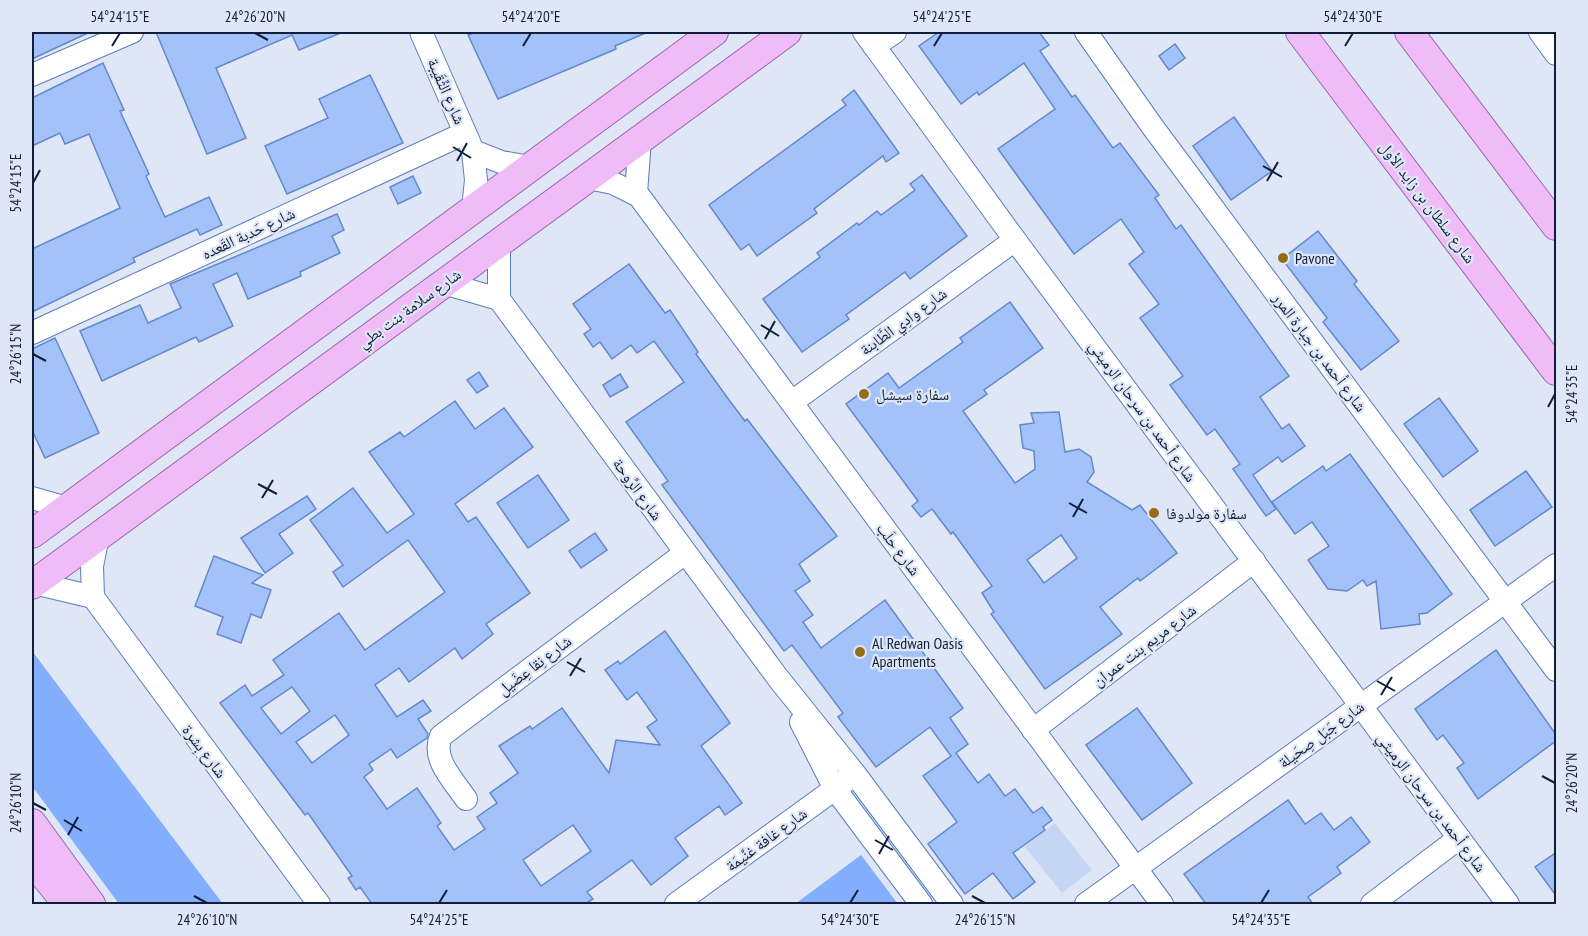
<svg xmlns="http://www.w3.org/2000/svg" width="1588" height="936" font-family="'PT Sans Narrow','Noto Naskh Arabic',sans-serif">
<style>
.green{fill:#c5d6f5}
.forest{fill:#83aefe}
.building{fill:#a3c2fa;stroke:#6488cb;stroke-width:1.5;fill-rule:evenodd}
.lines{fill:none;stroke-linecap:round;stroke-linejoin:round}
.minor-casing{stroke:#5a7dbf;stroke-width:24}
.major-casing{stroke:#9a68b1;stroke-width:30}
.minor{stroke:#fff;stroke-width:22}
.major{stroke:#efbcf7;stroke-width:28}
.ticks{fill:none;stroke:#101e39;stroke-width:2}
.poi-dot{fill:#946e17;stroke:#dfe7f6;stroke-width:2}
.labels{text-anchor:middle;stroke-width:4.5;stroke-linejoin:round;paint-order:stroke}
.street-label{font-size:16px;fill:#101e39;stroke:#dfe7f6}
.poi-label{font-size:16px;fill:#101e39;stroke:#dfe7f6;text-anchor:start}
.neatline{fill:none;stroke:#101e39;stroke-width:2}
.ticks-label{font-size:15px;text-anchor:middle;fill:#101e39}
</style>
<rect width="100%" height="100%" fill="#dfe7f6"/>
<polygon class="green" points="1055,823 1092,870 1062,893 1025,847"/>
<g class="forest">
<polygon points="32,651 223,904 119,904 32,786"/>
<polygon points="861,855 898,904 795,904"/>
</g>
<g class="building">
<polygon points="32,32 90,32 32,59"/>
<polygon points="156,32 343,32 299,50 292,35 216,68 246,138 207,154"/>
<polygon points="477,32 648,32 615,46 616,49 498,99 468,35"/>
<polygon points="939,32 1039,32 1049,45 1040,51 1072,97 1075,95 1113,148 1120,143 1159,195 1155,198 1176,229 1181,225 1289,376 1260,397 1282,429 1289,424 1305,446 1282,462 1278,457 1253,475 1276,509 1266,516 1233,469 1240,464 1215,429 1207,435 1170,385 1183,376 1140,318 1159,304 1129,264 1144,252 1121,219 1074,254 998,149 1055,109 1024,63 979,95 977,92 961,104 919,46"/>
<polygon points="1175,44 1185,58 1169,70 1159,56"/>
<polygon points="103,63 124,110 120,111 149,174 146,176 165,217 209,197 222,225 200,235 197,229 133,258 135,262 32,312 32,249 120,208 89,134 65,144 60,133 32,146 32,98"/>
<polygon points="370,75 403,143 287,194 265,146 328,118 319,99"/>
<polygon points="854,90 899,153 886,162 883,156 814,209 817,213 757,256 749,244 741,250 709,205 846,105 842,100"/>
<polygon points="1234,117 1272,171 1231,200 1193,146"/>
<polygon points="922,175 967,236 910,279 905,272 846,315 849,319 802,352 763,299 820,257 817,253 857,223 859,225 877,211 881,215 915,190 910,184"/>
<polygon points="413,176 421,193 398,204 390,187"/>
<polygon points="337,214 344,230 332,236 340,253 300,272 301,276 248,299 237,273 213,284 233,326 199,342 196,337 102,381 80,331 140,305 148,323 181,308 170,284"/>
<polygon points="1318,231 1357,281 1354,284 1399,341 1361,370 1323,322 1327,318 1282,259"/>
<polygon points="629,264 665,313 670,310 698,352 696,354 729,400 745,421 747,419 837,536 799,564 810,581 795,591 813,615 803,622 821,648 885,600 963,708 950,718 968,744 956,753 978,783 989,774 1005,796 1015,789 1033,813 1042,807 1052,820 1043,827 1045,830 1013,853 1035,882 1013,899 993,873 965,894 928,844 957,822 923,776 951,756 930,727 876,767 838,717 843,713 792,645 784,651 662,485 668,481 626,422 684,382 654,341 637,353 631,345 612,359 600,342 593,347 584,334 591,329 573,304"/>
<path d="M1010,302L1043,348L984,390L987,394L963,411L1015,483L1035,469L1034,451L1023,448L1020,425L1034,423L1031,413L1059,412L1065,452L1079,449L1091,457L1094,472L1087,482L1132,510L1140,505L1177,553L1140,581L1138,578L1100,607L1122,634L1045,689L991,614L994,612L982,593L992,586L953,532L951,534L932,509L921,517L912,506L918,501L846,404L888,373L899,388L963,342L960,338ZM1061,535L1077,558L1044,583L1027,560Z"/>
<polygon points="55,338 99,433 45,458 32,430 32,349"/>
<polygon points="479,372 488,386 477,393 467,380"/>
<polygon points="620,374 628,387 610,397 603,385"/>
<polygon points="1439,398 1478,451 1443,477 1404,424"/>
<path d="M455,401L475,429L504,408L533,447L455,504L468,522L476,517L530,593L486,624L493,634L462,659L455,648L409,682L399,668L375,685L397,717L423,700L431,711L418,719L428,734L427,738L397,758L391,749L369,764L373,770L364,777L387,809L417,788L441,823L437,826L454,850L485,829L477,817L497,803L490,793L518,773L499,746L530,726L532,729L562,708L609,773L616,740L660,745L647,727L657,720L637,692L627,700L605,670L618,661L620,664L665,631L730,723L701,746L742,803L725,815L719,806L675,838L688,856L651,885L632,860L587,892L593,899L585,904H372L360,887L356,890L348,878L352,876L308,813L305,815L220,703L245,685L252,696L284,675L273,660L339,613L365,650L445,592L408,540L343,587L333,572L343,565L310,520L353,488L387,533L414,514L369,452L400,432L404,437ZM292,687L310,711L281,734L261,708ZM335,715L349,735L312,763L296,742ZM573,825L591,851L541,886L523,860Z"/>
<polygon points="1350,454 1452,594 1427,613 1419,614 1420,624 1381,629 1376,581 1367,586 1363,580 1347,591 1328,589 1308,560 1329,546 1312,522 1295,534 1272,502 1323,466 1326,471"/>
<polygon points="1526,471 1552,507 1495,546 1470,510"/>
<polygon points="538,475 569,520 528,548 497,503"/>
<polygon points="307,496 316,509 279,534 293,553 265,573 241,538"/>
<polygon points="595,533 607,550 581,568 569,551"/>
<polygon points="214,556 263,575 252,583 271,590 261,618 251,614 241,643 217,634 223,617 195,606"/>
<polygon points="1496,650 1557,736 1557,740 1478,799 1457,768 1464,763 1443,735 1437,740 1415,709"/>
<polygon points="1137,708 1192,783 1142,820 1086,745"/>
<polygon points="1288,800 1305,824 1321,813 1334,830 1351,817 1370,842 1337,867 1341,873 1308,897 1313,904 1206,904 1184,874"/>
<polygon points="1557,852 1557,897 1535,867"/>
</g>
<g class="lines">
<g class="minor-casing">
<g id="minor">
<polyline points="421,32 473,151 476,180 473,209"/>
<polyline points="864,32 1015,240 1508,904"/>
<polyline points="1086,32 1152,126 1556,670"/>
<polyline points="1540,32 1556,54"/>
<polyline points="874,46 895,32"/>
<polyline points="32,75 132,32"/>
<polyline points="473,151 501,162 530,167"/>
<polyline points="588,178 613,183 639,196 1162,904"/>
<polyline points="636,193 640,139"/>
<polyline points="499,242 499,299 778,678 855,774 952,904"/>
<polyline points="443,283 499,299"/>
<polyline points="32,333 465,133"/>
<polyline points="792,402 1015,240"/>
<polyline points="32,498 67,508"/>
<polyline points="98,536 92,566 93,597 319,904"/>
<polyline points="34,583 93,597"/>
<polyline points="801,722 835,789 921,904"/>
<polyline points="1033,730 1254,561"/>
<path d="M466,799C454,781 431,759 441,736L685,553"/>
<polyline points="676,904 847,780"/>
<polyline points="1086,904 1556,565"/>
<polyline points="1372,904 1459,838"/>
</g>
</g>
<g class="major-casing">
<g id="major">
<polyline points="1300,32 1556,371"/>
<polyline points="1409,32 1556,226"/>
<polyline points="32,534 714,32"/>
<polyline points="32,585 787,32"/>
<polyline points="32,823 91,904"/>
<polyline points="32,860 67,904"/>
</g>
</g>
<use href="#minor" class="minor"/>
<use href="#major" class="major"/>
</g>
<path class="ticks" d="M255,33L268,40M112,46L120,33M523,46L531,33M934,46L942,33M1345,46L1353,33M453,147L471,158M457,161L467,143M1263,166L1282,177M1267,181L1278,162M33,183L40,170M761,325L779,336M765,339L775,321M33,354L46,361M1548,407L1555,394M258,484L277,494M262,498L273,480M1069,503L1087,513M1073,517L1083,499M567,662L585,672M570,676L581,658M1377,681L1395,691M1381,695L1392,677M1542,776L1555,783M33,803L46,810M64,820L82,831M68,835L78,817M875,840L893,850M879,854L889,836M194,896L207,903M972,896L985,903M439,903L447,890M850,903L858,890M1261,903L1269,890"/>
<g class="poi-dot">
<circle cx="1283" cy="258" r="6"/>
<circle cx="864" cy="394" r="6"/>
<circle cx="1154" cy="513" r="6"/>
<circle cx="860" cy="652" r="6"/>
</g>
<g class="labels">
<g class="street-label">
<text transform="translate(447 91) rotate(66)" y="6">شارع الثِّقَيبة</text>
<text transform="translate(1428 202) rotate(53)" y="6">شارع سلطان بن زايد الأول</text>
<text transform="translate(248 233) rotate(-25)" y="6">شارع حَدبة القَعده</text>
<text transform="translate(409 308) rotate(-36)" y="6">شارع سلامة بنت بطي</text>
<text transform="translate(903 321) rotate(-36)" y="6">شارع وادِي الطَّابنة</text>
<text transform="translate(1320 352) rotate(53)" y="6">شارع أحمد بن جبارة المرر</text>
<text transform="translate(1143 411) rotate(54)" y="6">شارع أحمد بن سرحان الرميثي</text>
<text transform="translate(638 489) rotate(54)" y="6">شارع الرَّوحة</text>
<text transform="translate(899 549) rotate(53)" y="6">شارع حلَب</text>
<text transform="translate(1144 645) rotate(-37)" y="6">شارع مريم بنت عمران</text>
<text transform="translate(534 665) rotate(-37)" y="6">شارع نِقا عِضَيل</text>
<text transform="translate(1321 734) rotate(-36)" y="6">شارع جَبَل صِحَيلة</text>
<text transform="translate(205 751) rotate(53)" y="6">شارع بِشرة</text>
<text transform="translate(1432 802) rotate(53)" y="6">شارع أحمد بن سرحان الرميثي</text>
<text transform="translate(766 839) rotate(-36)" y="6">شارع غافة غنَّيمَة</text>
</g>
<g class="poi-label">
<text x="1295" y="264">Pavone</text>
<text x="876" y="400">سفارة سيشل</text>
<text x="1166" y="519">سفارة مولدوفا</text>
<text x="872" y="649">Al Redwan Oasis<tspan x="872" dy="18">Apartments</tspan></text>
</g>
</g>
<rect width="1588" height="936" fill="none" stroke="#dfe7f6" stroke-width="66"/>
<rect x="33" y="33" width="1522" height="870" class="neatline"/>
<g class="ticks-label">
<text x="120" y="22">54°24'15"E</text>
<text x="255" y="22">24°26'20"N</text>
<text x="531" y="22">54°24'20"E</text>
<text x="942" y="22">54°24'25"E</text>
<text x="1353" y="22">54°24'30"E</text>
<text transform="translate(16 183) rotate(-90)" y="5">54°24'15"E</text>
<text transform="translate(16 354) rotate(-90)" y="5">24°26'15"N</text>
<text transform="translate(1572 394) rotate(-90)" y="5">54°24'35"E</text>
<text transform="translate(1572 783) rotate(-90)" y="5">24°26'20"N</text>
<text transform="translate(16 803) rotate(-90)" y="5">24°26'10"N</text>
<text x="207" y="925">24°26'10"N</text>
<text x="439" y="925">54°24'25"E</text>
<text x="850" y="925">54°24'30"E</text>
<text x="985" y="925">24°26'15"N</text>
<text x="1261" y="925">54°24'35"E</text>
</g>
</svg>
